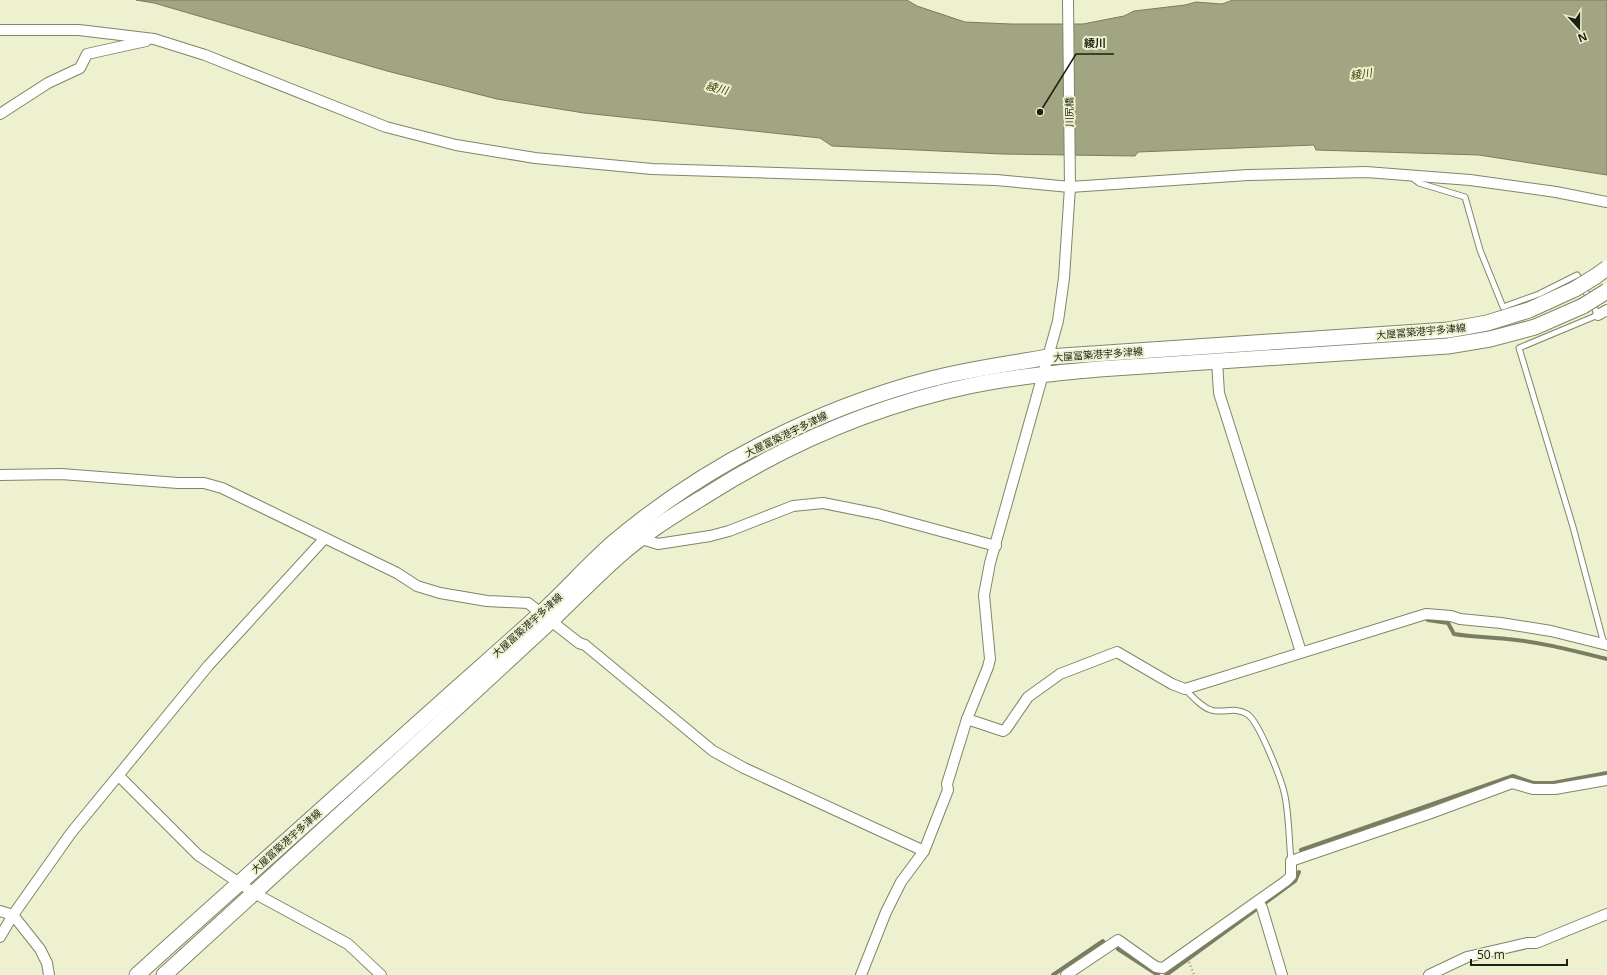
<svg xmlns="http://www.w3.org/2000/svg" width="1607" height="975" font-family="'Open Sans','Noto Sans JP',sans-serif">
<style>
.water{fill:#a1a582;stroke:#7a7d61}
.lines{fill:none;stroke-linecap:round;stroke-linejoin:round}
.stream{stroke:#7a7d61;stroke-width:4}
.lane-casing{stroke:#828567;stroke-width:7}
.street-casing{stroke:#828567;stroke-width:12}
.secondary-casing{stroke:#828567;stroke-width:17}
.path{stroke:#95977f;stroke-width:2.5;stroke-dasharray:1 3;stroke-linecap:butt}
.lane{stroke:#fff;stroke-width:5}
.street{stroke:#fff;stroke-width:10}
.secondary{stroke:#fff;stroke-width:15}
.secondary-bridge-casing{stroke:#828567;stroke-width:17;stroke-linecap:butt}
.secondary-bridge{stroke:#fff;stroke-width:15}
.labels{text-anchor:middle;stroke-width:4;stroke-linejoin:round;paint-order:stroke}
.street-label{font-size:10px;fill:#1e1f13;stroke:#edf1cf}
.water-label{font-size:11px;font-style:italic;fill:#3b3e00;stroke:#edf1cf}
.leader{fill:none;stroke:#1e1f13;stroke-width:1.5}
.callout-dot{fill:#1e1f13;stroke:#edf1cf;stroke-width:1.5}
.callout-label{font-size:11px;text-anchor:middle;font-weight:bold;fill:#1e1f13;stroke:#edf1cf;stroke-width:4;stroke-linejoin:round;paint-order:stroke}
</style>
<rect width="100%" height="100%" fill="#edf1cf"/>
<polygon class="water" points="136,0 907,0 917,6 965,22 1011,24 1083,24 1124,16 1134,11 1185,5 1196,2 1222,4 1233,0 1607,0 1607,175 1479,155 1316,150 1314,145 1138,152 1135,156 1002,154 832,146 820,138 584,113 497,99 387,71 154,3"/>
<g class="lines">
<g class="stream">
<path d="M1428,620L1448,623L1454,634C1472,637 1489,637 1507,639C1541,642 1574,651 1607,659"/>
<polyline points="1301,850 1513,776 1533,783 1553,783 1607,773"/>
<polyline points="1118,949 1158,975"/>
<polyline points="1053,975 1103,941"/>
<polyline points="1166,975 1295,881 1299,872"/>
</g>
<g class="lane-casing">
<g id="lane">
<polyline points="1411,177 1419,183 1465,197 1480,250 1503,307 1539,294 1577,275 1598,315 1519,348 1573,527 1604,644"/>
<path d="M1185,689C1192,696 1201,707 1211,710C1223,714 1234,706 1247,714C1259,721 1282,781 1285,796C1289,817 1289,840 1291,861"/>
</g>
</g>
<g class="street-casing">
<g id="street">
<polyline points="0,30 79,30 154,39 205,55 386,127 456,145 535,158 652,169 996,180 1070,187 1248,175 1366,172 1470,180 1556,192 1607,202"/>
<polyline points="0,114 48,83 80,68 87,54 146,41"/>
<polyline points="1598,315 1607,310"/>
<polyline points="1217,361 1219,393 1301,652"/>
<polyline points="0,475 61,474 178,483 204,483 222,488 397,573 417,586 440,593 487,601 528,603 579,643 585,645 713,751 744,768 924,851"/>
<polyline points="642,539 658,544 710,536 729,531 793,506 823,503 878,514 996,546"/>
<polyline points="967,719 1003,731 1006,729 1028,697 1060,674 1117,652 1172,684 1185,689 1426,614 1451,616 1460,619 1501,623 1551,631 1607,645"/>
<polyline points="119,776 198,855 254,893 348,944 381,975"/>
<polyline points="1258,901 1262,908 1282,975"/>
<polyline points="0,911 13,915 40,949 47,963 49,975"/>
<polyline points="0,937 13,915 71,833 208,666 325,538"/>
<polyline points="861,975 886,912 901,882 924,851 948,790 947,784 967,719 988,667 990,659 984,595 990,563 1058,321 1064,278 1070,187 1068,0"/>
<polyline points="1066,975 1118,940 1156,967 1163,968 1286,881 1291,876 1291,861 1431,813 1512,783 1533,789 1555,789 1607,780"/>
<polyline points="1429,975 1467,957 1527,943 1536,943 1607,914"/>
</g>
</g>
<g class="secondary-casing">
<g id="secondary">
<path d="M137,975C243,879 350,784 456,689C484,664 513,639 540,614C565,591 588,565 613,543C702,467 818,408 931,379C970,369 1009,364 1048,357L1448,330L1487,323L1529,310L1575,289"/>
<path d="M164,975C263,885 362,794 461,704C492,675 523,647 554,618C576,597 597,575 620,555C646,532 676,514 705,496C785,445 875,406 969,386C1012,377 1055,373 1099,369L1448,346L1490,339L1535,327L1583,306"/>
</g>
</g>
<polyline class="path" points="1189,962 1194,975"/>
<use href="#lane" class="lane"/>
<use href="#street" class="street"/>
<use href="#secondary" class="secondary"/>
<g class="secondary-bridge-casing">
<g id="secondary-bridge">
<polyline points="1575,289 1596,276 1607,268"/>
<polyline points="1583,306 1607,291"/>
</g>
</g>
<use href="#secondary-bridge" class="secondary-bridge"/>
</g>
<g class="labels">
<g class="street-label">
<text transform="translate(1069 112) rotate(-91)" y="4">川尻橋</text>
<text transform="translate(1421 331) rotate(-5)" y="4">大屋冨築港宇多津線</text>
<text transform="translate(1098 354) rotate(-4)" y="4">大屋冨築港宇多津線</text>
<text transform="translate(786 434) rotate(-26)" y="4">大屋冨築港宇多津線</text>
<text transform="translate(527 625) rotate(-42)" y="4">大屋冨築港宇多津線</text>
<text transform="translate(286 841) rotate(-42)" y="4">大屋冨築港宇多津線</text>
</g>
<g class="water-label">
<text transform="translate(1361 74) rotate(-8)" y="4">綾川</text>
<text transform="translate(717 88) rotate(15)" y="4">綾川</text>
</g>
</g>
<path class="leader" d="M1040 112L1076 54H1114"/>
<circle class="callout-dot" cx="1040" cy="112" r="4"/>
<g class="callout-label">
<text x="1095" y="47">綾川</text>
</g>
<g transform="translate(1579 28) rotate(159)" stroke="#edf1cf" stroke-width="3" paint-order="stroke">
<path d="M0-3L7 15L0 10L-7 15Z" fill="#1e1f13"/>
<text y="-6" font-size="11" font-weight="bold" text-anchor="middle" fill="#1e1f13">N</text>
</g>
<path d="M1471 959v6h96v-6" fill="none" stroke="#1e1f13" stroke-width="2"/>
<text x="1477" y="959" font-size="12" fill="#1e1f13" stroke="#edf1cf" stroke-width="3" paint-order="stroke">50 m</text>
</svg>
